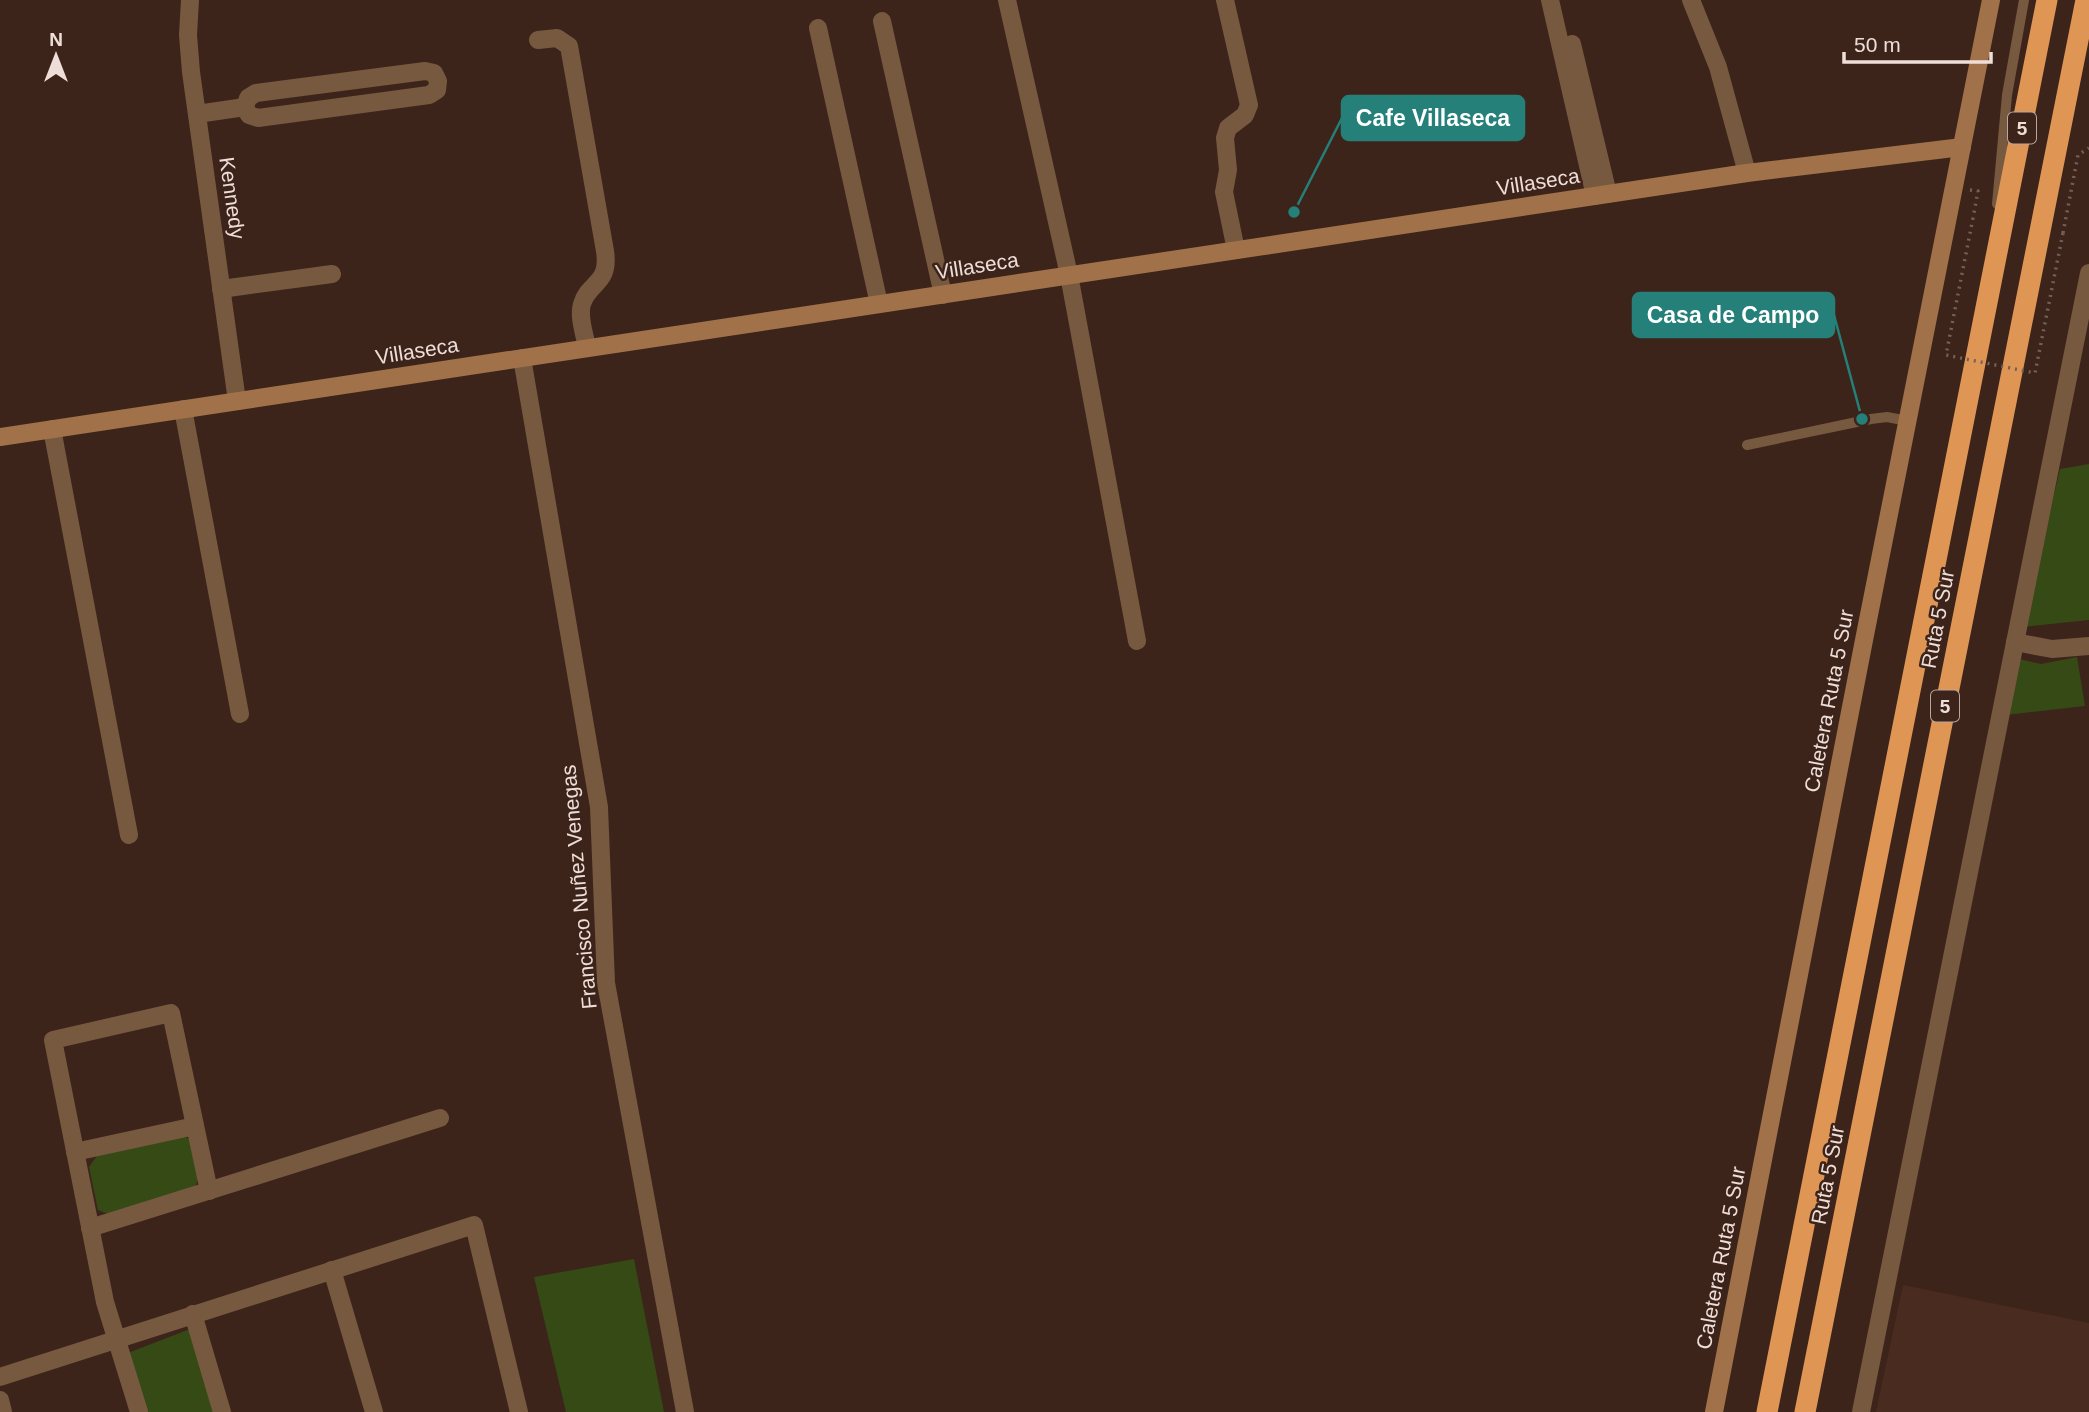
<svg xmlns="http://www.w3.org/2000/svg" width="2089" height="1412" font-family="Helvetica,sans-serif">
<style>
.built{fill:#4a2b1f}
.green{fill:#354a14}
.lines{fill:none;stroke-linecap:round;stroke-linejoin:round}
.path{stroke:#755f57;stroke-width:3.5;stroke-dasharray:2 5;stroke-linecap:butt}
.service{stroke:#775940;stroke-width:10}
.minor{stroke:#775940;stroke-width:18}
.tertiary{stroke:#775940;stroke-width:18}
.secondary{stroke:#a17249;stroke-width:18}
.motorway{stroke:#df9655;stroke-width:21}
.path-bridge{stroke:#755f57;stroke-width:3.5;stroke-dasharray:2 5;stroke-linecap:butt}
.labels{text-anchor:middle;stroke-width:5;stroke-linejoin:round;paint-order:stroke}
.shield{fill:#3c241b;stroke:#b9a69f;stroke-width:2}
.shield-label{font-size:19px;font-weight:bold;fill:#efded8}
.street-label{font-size:21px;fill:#efded8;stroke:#3c241b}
.leader{fill:none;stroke:#258079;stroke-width:2.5}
.callout-dot{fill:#258079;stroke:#3c241b;stroke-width:2.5}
.callout{fill:#258079;stroke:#258079;stroke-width:2.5}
.callout-label{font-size:23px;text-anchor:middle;font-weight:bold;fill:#fff}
</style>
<rect width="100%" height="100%" fill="#3c241b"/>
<polygon class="built" points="1903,1285 2089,1323 2089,1412 1876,1412"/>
<g class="green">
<polygon points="2089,464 2089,620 2023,627 2060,469"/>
<polygon points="2077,657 2085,706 2005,715 2019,659 2041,664"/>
<polygon points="184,1136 189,1139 198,1180 195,1187 108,1214 98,1210 89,1167 97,1156"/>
<polygon points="634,1259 664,1412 566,1412 534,1277"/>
<polygon points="190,1329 216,1412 146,1412 128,1353"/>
</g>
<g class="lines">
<g class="path">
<polyline points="1970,190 1978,191 1973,218"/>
<polyline points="2063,233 2078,155 2089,148"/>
</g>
<g class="service">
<polyline points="1997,204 2007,95 2024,0"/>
<polyline points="1747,445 1871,419 1887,417 1908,421"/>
</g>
<g class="minor">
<polyline points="1007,0 1069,275 1137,641"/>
<polyline points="1225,0 1249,105 1245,115 1228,128 1225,138 1228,170 1224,192 1236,250"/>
<polyline points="1550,0 1595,196"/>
<polyline points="1691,0 1718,67 1747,173"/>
<polyline points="882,21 943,295"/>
<polyline points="818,28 879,304"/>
<path d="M538,40L557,38L569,46L605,251C610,285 589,281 582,304C578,317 585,335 587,348"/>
<polyline points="1572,44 1608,194"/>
<polygon points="425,71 434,73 438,81 437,90 429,95 258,118 249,115 245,107 248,98 256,93"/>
<polyline points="197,114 245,107"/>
<polyline points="221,289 332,274"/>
<polyline points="522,358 599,807 606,983 685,1412"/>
<polyline points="183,409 240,714"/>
<polyline points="52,429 129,835"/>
<polyline points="2015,642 2052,649 2089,646"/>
<polyline points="75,1152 195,1126"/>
<polyline points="90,1228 440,1118"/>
<polyline points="332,1270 374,1412"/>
<polyline points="193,1314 222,1412"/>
<polyline points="0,1377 474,1225 519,1412"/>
<polyline points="0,1400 3,1412"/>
<polyline points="139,1412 105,1302 53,1040 171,1013 209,1191"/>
</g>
<g class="tertiary">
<polyline points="190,0 188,35 191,72 237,401"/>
<polyline points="1861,1412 2089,273"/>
</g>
<g class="secondary">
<polyline points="0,437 1747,173 1962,147"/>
<polyline points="1714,1412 1865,635 1991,0"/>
</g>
<g class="motorway">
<polyline points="1767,1412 2047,0"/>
<polyline points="1805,1412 2086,0"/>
</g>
<polyline class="path-bridge" points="1973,218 1946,355 2035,373 2063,233"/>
</g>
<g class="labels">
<g class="shield">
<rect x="2008" y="112.5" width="28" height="31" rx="5"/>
<rect x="1931" y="690.5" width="28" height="31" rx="5"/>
</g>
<g class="shield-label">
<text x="2022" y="135">5</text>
<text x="1945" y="713">5</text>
</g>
<g class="street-label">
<text transform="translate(1538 182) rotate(-9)" y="7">Villaseca</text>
<text transform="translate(232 198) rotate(82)" y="7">Kennedy</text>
<text transform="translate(977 266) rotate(-9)" y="7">Villaseca</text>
<text transform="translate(417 351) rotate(-9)" y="7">Villaseca</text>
<text transform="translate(1938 619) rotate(-79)" y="7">Ruta 5 Sur</text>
<text transform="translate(1829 701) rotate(-79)" y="7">Caletera Ruta 5 Sur</text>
<text transform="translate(579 887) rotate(-95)" y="7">Francisco Nuñez Venegas</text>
<text transform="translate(1828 1175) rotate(-79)" y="7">Ruta 5 Sur</text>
<text transform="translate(1721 1258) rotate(-79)" y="7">Caletera Ruta 5 Sur</text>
</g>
</g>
<path class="leader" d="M1294 212L1342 118M1862 419L1834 315"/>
<g class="callout-dot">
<circle cx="1294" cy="212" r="7"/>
<circle cx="1862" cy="419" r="7"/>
</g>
<g class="callout">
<rect x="1342" y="96" width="182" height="44" rx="7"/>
<rect x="1633" y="293" width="201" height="44" rx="7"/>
</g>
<g class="callout-label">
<text x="1433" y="126">Cafe Villaseca</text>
<text x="1733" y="323">Casa de Campo</text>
</g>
<g transform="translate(56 56)" stroke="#3c241b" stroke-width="5" paint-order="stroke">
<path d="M0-5L12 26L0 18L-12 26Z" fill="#efded8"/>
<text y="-10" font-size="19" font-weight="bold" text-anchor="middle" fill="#efded8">N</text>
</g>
<path d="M1844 52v10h147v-10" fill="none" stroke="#efded8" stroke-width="3.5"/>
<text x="1854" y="52" font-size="21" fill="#efded8" stroke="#3c241b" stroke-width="5" paint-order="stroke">50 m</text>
</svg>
